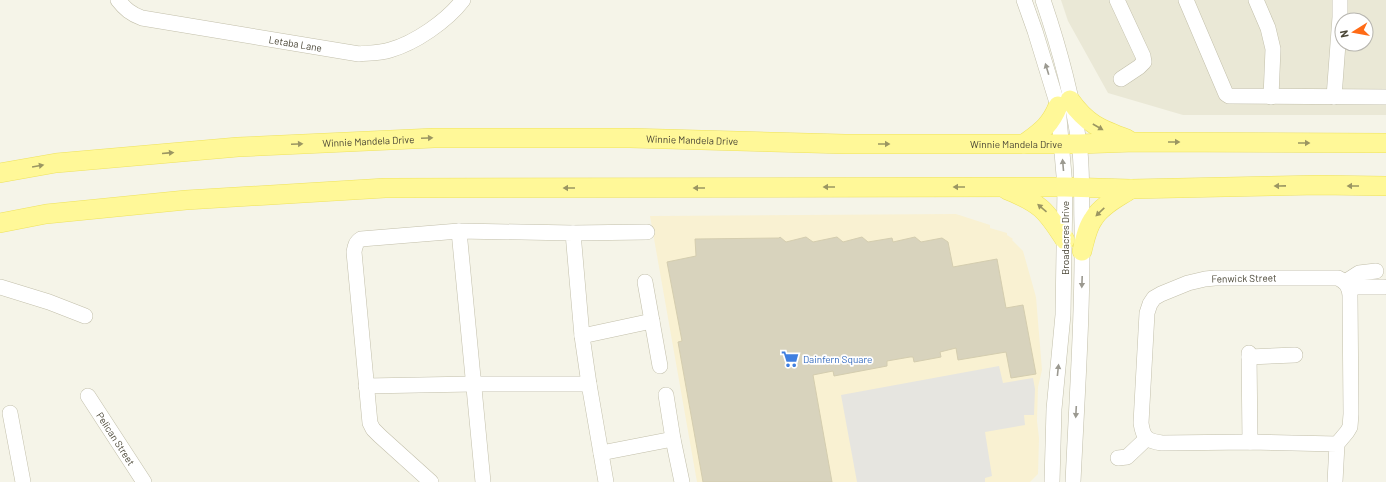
<svg xmlns="http://www.w3.org/2000/svg" width="1386" height="482" font-family="Barlow,sans-serif">
<style>
.residential{fill:#eae8d6;fill-rule:evenodd}
.commercial{fill:#f9f1d2}
.parking{fill:#e6e5e0}
.building{fill:#d8d3bd;stroke:#d4cdaf}
.lines{fill:none;stroke-linecap:round;stroke-linejoin:round}
.minor-casing{stroke:#c2bfaa;stroke-width:16}
.major-casing{stroke:#eee25e;stroke-width:20}
.minor{stroke:#fff;stroke-width:15}
.major{stroke:#fff898;stroke-width:19}
.oneway{fill:#9b9990}
.oneway2{fill:#9b9662}
.labels{text-anchor:middle;stroke-width:3.5;stroke-linejoin:round;paint-order:stroke}
.street-label{font-size:10px;fill:#4a4636;stroke:#fff}
.shop-label{font-size:10px;fill:#366cbe;stroke:#fff;text-anchor:start}
</style>
<rect width="100%" height="100%" fill="#f5f4e8"/>
<path class="residential" d="M1061,0H1386V115H1183L1108,93L1068,21ZM1342,20H1366V44H1342Z"/>
<polygon class="commercial" points="956,214 990,225 990,228 1007,233 1007,235 1013,239 1012,240 1023,251 1036,297 1042,370 1038,387 1037,421 1039,438 1038,474 1030,482 697,482 650,216"/>
<polygon class="parking" points="999,366 1003,383 1033,378 1035,389 1034,415 1024,415 1025,425 985,432 992,476 985,478 985,482 857,482 841,395"/>
<polygon class="building" points="780,237 786,242 806,237 813,242 837,237 843,242 862,237 868,242 892,238 893,242 915,237 921,242 942,238 948,242 953,267 997,259 1006,308 1023,305 1036,374 1011,378 1006,352 958,360 956,348 940,352 941,357 914,362 913,357 910,357 887,361 887,366 834,376 833,371 813,375 832,482 703,482 678,342 682,341 667,262 696,256 695,239 779,238"/>
<g class="lines">
<g class="minor-casing">
<g id="minor">
<path id="s1" d="M118,0C125,9 131,14 142,18L359,54C369,53 380,53 390,50C415,43 447,21 463,0"/>
<polyline points="1024,0 1035,31 1058,106 1065,187 1063,315 1054,409 1052,482"/>
<path d="M1043,0C1059,47 1072,95 1079,143C1083,170 1081,198 1082,225C1083,311 1077,396 1073,482"/>
<polyline points="1117,0 1143,56 1144,62 1139,67 1121,79"/>
<polyline points="1186,0 1226,94 1229,96 1386,97"/>
<polyline points="1256,0 1268,28 1273,49 1271,97"/>
<polyline points="1334,97 1340,17 1340,0"/>
<polyline points="459,231 483,482"/>
<polyline points="573,233 647,232"/>
<polyline points="645,282 660,366"/>
<polyline points="1345,282 1359,273 1376,271"/>
<polyline points="0,287 49,302 85,316"/>
<polyline points="1349,287 1384,287"/>
<polyline points="582,336 652,321"/>
<polyline points="1249,353 1250,442"/>
<polyline points="1249,357 1295,355"/>
<polyline points="366,386 473,384 589,384"/>
<polyline points="666,395 673,439 682,482"/>
<path id="s2" d="M88,396L144,482"/>
<polyline points="10,413 23,482"/>
<polyline points="601,453 673,439"/>
<polyline points="1118,458 1127,457 1146,439"/>
<path d="M431,482L380,436L373,429L370,423L354,252C355,246 356,242 361,239L459,231L573,233L582,336L589,384L606,482"/>
<path d="M1335,482L1337,444L1347,432L1350,427L1351,414L1350,295C1349,286 1346,282 1338,278H1215L1205,279L1188,283L1161,294L1154,298L1150,304L1147,313L1141,423C1143,438 1147,441 1162,443L1250,442L1337,444"/>
</g>
</g>
<g class="major-casing">
<g id="major">
<path d="M1070,100C1087,124 1100,129 1127,139"/>
<path d="M1024,144C1040,132 1050,126 1058,106"/>
<path id="s3" d="M0,173L56,163L238,147L434,138H630L845,144H1079L1135,142L1386,143"/>
<path d="M1007,190C1040,203 1046,210 1065,240"/>
<polyline points="0,223 46,214 186,200 385,188 1065,187 1131,189 1319,185 1386,186"/>
<path d="M1082,251C1085,240 1087,227 1094,218C1102,205 1119,197 1131,189"/>
</g>
</g>
<use href="#minor" class="minor"/>
<use href="#major" class="major"/>
</g>
<defs><path id="oneway-solid" d="M-6-.8H1V-3.2L6.5 0L1 3.2V.8H-6Z"/></defs>
<g class="oneway">
<use href="#oneway-solid" transform="translate(1047 69) rotate(-107)"/>
<use href="#oneway-solid" transform="translate(1063 165) rotate(-95)"/>
<use href="#oneway-solid" transform="translate(1082 282) rotate(92)"/>
<use href="#oneway-solid" transform="translate(1058 370) rotate(-84)"/>
<use href="#oneway-solid" transform="translate(1076 412) rotate(93)"/>
</g>
<g class="oneway2">
<use href="#oneway-solid" transform="translate(1098 127) rotate(30)"/>
<use href="#oneway-solid" transform="translate(427 138) rotate(-3)"/>
<use href="#oneway-solid" transform="translate(1174 142)"/>
<use href="#oneway-solid" transform="translate(1304 143)"/>
<use href="#oneway-solid" transform="translate(297 144) rotate(-3)"/>
<use href="#oneway-solid" transform="translate(884 144)"/>
<use href="#oneway-solid" transform="translate(168 153) rotate(-5)"/>
<use href="#oneway-solid" transform="translate(38 166) rotate(-10)"/>
<use href="#oneway-solid" transform="translate(1280 186) rotate(179)"/>
<use href="#oneway-solid" transform="translate(1353 186) rotate(-180)"/>
<use href="#oneway-solid" transform="translate(829 187) rotate(180)"/>
<use href="#oneway-solid" transform="translate(959 187) rotate(180)"/>
<use href="#oneway-solid" transform="translate(569 188) rotate(180)"/>
<use href="#oneway-solid" transform="translate(699 188) rotate(180)"/>
<use href="#oneway-solid" transform="translate(1042 208) rotate(-139)"/>
<use href="#oneway-solid" transform="translate(1100 212) rotate(136)"/>
</g>
<defs>
<g id="supermarket-bare" transform="scale(1.38)"><path d="M-6-5.5h2.5l.6 2H6L4.5 2H-2.5L-4.4-4H-6ZM-1.5 3.2a1.3 1.3 0 1 0 .1 0ZM3 3.2a1.3 1.3 0 1 0 .1 0Z" fill="#3f7fe0" stroke="#fff" stroke-width="2.5" paint-order="stroke"/></g>
</defs>
<g fill-rule="evenodd">
<use href="#supermarket-bare" x="790" y="359"/>
</g>
<g class="labels">
<g class="street-label">
<text dy="4" stroke="none"><textPath href="#s1" startOffset="186">Letaba Lane</textPath></text>
<text dy="4" stroke="none"><textPath href="#s3" startOffset="694">Winnie Mandela Drive</textPath></text>
<text dy="4" stroke="none"><textPath href="#s3" startOffset="370">Winnie Mandela Drive</textPath></text>
<text dy="4" stroke="none"><textPath href="#s3" startOffset="1018">Winnie Mandela Drive</textPath></text>
<text transform="translate(1065 238) rotate(-90)" y="4">Broadacres Drive</text>
<text transform="translate(1244 278) rotate(-1)" y="4">Fenwick Street</text>
<text dy="4" stroke="none"><textPath href="#s2" startOffset="51">Pelican Street</textPath></text>
</g>
<g class="shop-label">
<text x="803" y="363">Dainfern Square</text>
</g>
</g>
<g transform="translate(1354 32) rotate(259)"><circle r="19" fill="#ffffff" stroke="#b7b5af"/>
<path d="M0-3L7 15L0 10L-7 15Z" fill="#ff6b16"/>
<text y="-6" font-size="11" font-weight="bold" text-anchor="middle" fill="#4a4636">N</text>
</g>
</svg>
